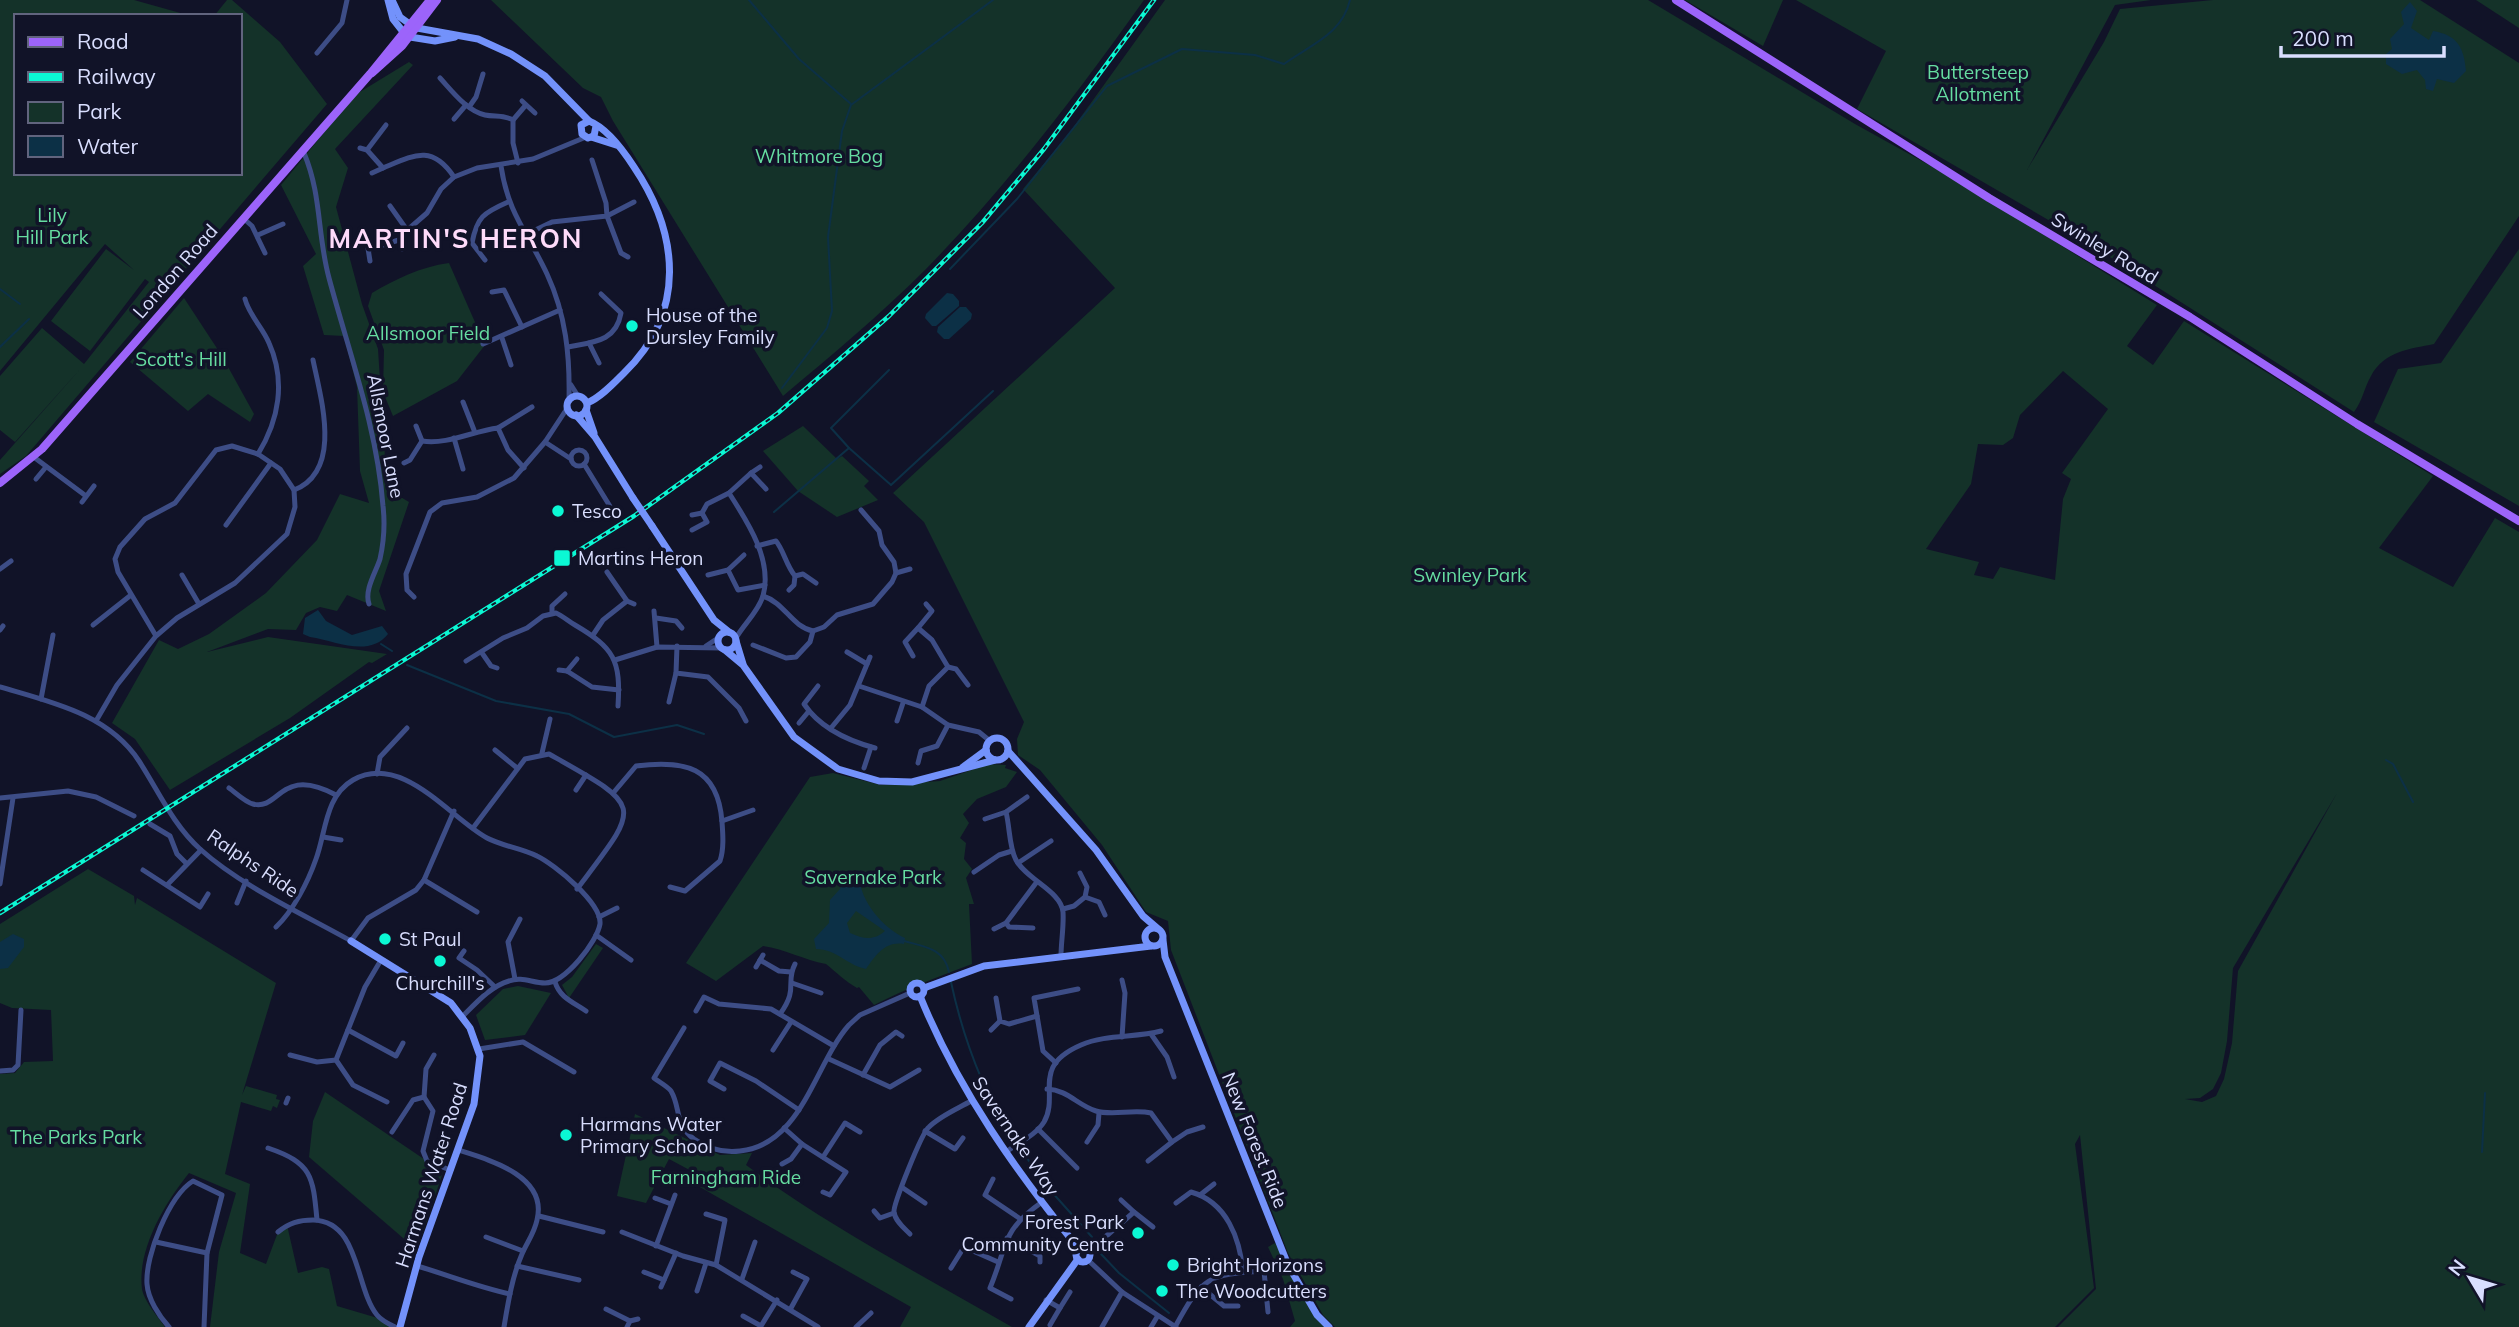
<svg xmlns="http://www.w3.org/2000/svg" width="2519" height="1327" font-family="Mulish,sans-serif">
<style>
.green{fill:#143229;fill-rule:evenodd}
.water{fill:#0c3046;fill-rule:evenodd}
.lines{fill:none;stroke-linecap:round;stroke-linejoin:round}
.stream{stroke:#0c3046;stroke-width:2}
.street{stroke:#3d4d86;stroke-width:5}
.secondary{stroke:#7392fb;stroke-width:7}
.primary{stroke:#9c64fa;stroke-width:8}
.rail-casing{stroke:#0bf8d4;stroke-width:4.5}
.rail{stroke:#111328;stroke-width:2;stroke-dasharray:5;stroke-linecap:butt}
.secondary-bridge{stroke:#7392fb;stroke-width:7}
.poi-dot{fill:#0bf8d4;stroke:#111328;stroke-width:2.5}
.labels{text-anchor:middle;stroke-width:7;stroke-linejoin:round;paint-order:stroke}
.park-label{font-size:19px;fill:#66dda1;stroke:#111328}
.street-label{font-size:19px;fill:#d9defe;stroke:#111328}
.poi-label{font-size:19px;fill:#d9defe;stroke:#111328;text-anchor:start}
.district-label{font-size:26px;font-weight:bold;letter-spacing:2px;fill:#fedbfa;stroke:#111328}
</style>
<rect width="100%" height="100%" fill="#111328"/>
<g class="green">
<polygon points="0,0 134,0 191,16 16,16 16,173 240,173 240,16 214,16 227,0 232,0 280,42 327,104 26,456 0,474 0,460 82,367 15,442 0,430 0,376 42,328 84,364 149,282 145,279 90,351 51,321 106,249 134,270 105,244 0,371"/>
<path d="M491,0H1144C1077,94 1007,186 926,269C881,314 832,355 783,396L613,121L601,97L583,88Z"/>
<path d="M1165,0H1648L1855,124L1947,175L2157,305L2127,346L2153,365L2184,321L2433,476L2379,548L2453,587L2495,518L2519,532V1327H2058L2096,1289L2080,1135L2075,1144L2094,1288L2055,1327H1335L1323,1315L1288,1253L1171,950L1168,921L1146,912L1102,845L1040,770L1018,755L1017,739L1024,722L924,522L893,493L1115,288L1023,189L1070,132ZM2063,371L2108,409L2062,473L2071,479L2063,499L2055,580L2000,567L1993,579L1974,575L1979,562L1926,549L1971,484L1978,444L2003,445L2013,438L2020,415ZM2337,793L2238,971L2232,1043L2224,1079L2216,1096L2202,1102L2185,1099L2200,1098L2213,1089L2221,1073L2227,1041L2233,968Z"/>
<polygon points="1685,0 1783,0 1763,46"/>
<path d="M1796,0H2151L2115,5L2027,170L2104,42L2120,9L2213,0H2420L2519,63V216L2434,344C2410,349 2384,351 2371,376C2364,388 2363,400 2354,412L2083,240L1857,109L1886,51Z"/>
<polygon points="2476,0 2519,0 2519,28"/>
<polygon points="409,62 413,65 335,149 348,168 336,207 362,304 378,349 387,489 409,502 379,591 386,611 347,595 337,611 320,607 306,613 296,630 268,629 207,652 268,637 387,654 372,663 369,662 290,718 170,790 135,739 112,723 159,640 178,649 209,634 266,593 317,540 340,494 369,503 360,471 357,387 344,336 324,335 303,266 316,254 281,185 355,95"/>
<polygon points="2519,249 2519,506 2374,422 2398,369 2441,363"/>
<path d="M449,263L485,345L457,381L393,416L383,392L384,350L368,306L372,293C396,279 420,267 449,263Z"/>
<polygon points="184,298 222,356 254,414 250,422 208,394 188,411 130,362"/>
<polygon points="803,426 837,459 842,456 869,481 864,486 878,500 837,517 798,491 763,451"/>
<path d="M989,764L1006,765L1005,768L1017,772L1006,787L977,799L963,814L969,823L960,838L966,843L964,859L972,869L966,878L974,904H969L972,964C938,977 907,988 874,1005L859,987L857,988C845,981 836,972 826,964C804,960 785,949 763,946L716,981L686,963L810,777L833,773L881,785L940,781Z"/>
<path d="M88,869L134,896L135,905L137,898L276,983L242,1095L246,1086L277,1095L276,1099L280,1100L277,1108L273,1106L271,1111L241,1102L225,1174L250,1184L240,1253L266,1264L278,1232L287,1225L298,1273L322,1267L329,1269L337,1306L381,1319L395,1327H210L219,1252L236,1193L189,1173C165,1203 137,1249 142,1289C144,1301 158,1317 165,1327H0V1074L15,1073L24,1062L53,1061L51,1010L12,1008L0,1003V924Z"/>
<polygon points="596,944 603,948 569,998 562,985 572,977"/>
<polygon points="518,986 551,993 525,1035 485,1040 476,1015 503,989"/>
<polygon points="325,1092 443,1172 417,1250 309,1157 313,1121"/>
<path d="M635,1114L720,1155L752,1153L746,1165C829,1227 922,1275 1012,1327H900L911,1307L691,1182L697,1174L669,1159L646,1203L617,1196Z"/>
<polygon points="1275,1243 1317,1315 1328,1327 1290,1327 1295,1321 1283,1279 1268,1247"/>
</g>
<g class="water">
<path d="M2410,2L2417,11L2411,28L2429,40L2433,31C2457,35 2464,47 2466,71L2454,83L2437,79L2433,91L2426,89L2425,80L2417,70L2402,74L2386,64V54L2392,49L2390,39L2404,24L2401,12Z"/>
<polygon points="947,293 953,294 959,301 959,306 936,326 932,326 925,318 926,314"/>
<polygon points="960,307 966,307 972,314 971,319 949,339 944,339 937,332 938,327"/>
<path d="M318,610L326,621L352,635L382,626L388,634C369,658 336,641 310,637L303,634L305,618Z"/>
<path d="M859,877C861,902 883,928 905,938L904,944C885,941 876,955 866,969C847,965 836,949 816,949L814,939L829,923L830,900L840,889L843,880ZM856,911L885,931C873,941 864,939 850,933L847,923Z"/>
<polygon points="13,934 24,939 24,947 8,968 0,969 0,942"/>
</g>
<g class="lines">
<g class="stream">
<polyline points="749,0 799,59 851,104"/>
<path d="M950,269L1017,199L1107,86L1182,49L1255,55L1284,64C1312,44 1342,34 1350,0"/>
<polyline points="0,289 20,304"/>
<polyline points="0,347 29,319"/>
<polyline points="782,388 827,328 832,311 828,237 842,131 851,105 993,0"/>
<polyline points="849,448 891,485 993,391"/>
<polyline points="774,512 849,448 831,428 889,370"/>
<polyline points="381,644 392,651"/>
<polyline points="407,665 496,701 569,714 614,737 677,725 704,734"/>
<polyline points="2386,760 2393,764 2413,802"/>
<path d="M904,941C925,947 944,948 949,972"/>
<path d="M951,982C963,1038 981,1087 1011,1136"/>
<polyline points="1023,1152 1042,1181 1092,1237"/>
<polyline points="2482,1152 2485,1093"/>
<polyline points="1101,1254 1119,1273 1169,1313"/>
</g>
<g class="street">
<polyline points="317,53 342,23 347,0"/>
<path d="M440,78C452,91 467,111 485,115C495,117 504,115 513,120V143L518,163"/>
<polyline points="522,101 535,113"/>
<polyline points="469,107 476,97 483,74"/>
<polyline points="454,119 466,105"/>
<polyline points="513,120 525,106"/>
<path d="M360,148L367,150L383,168C414,155 432,144 454,177"/>
<polyline points="367,150 386,125"/>
<path d="M304,153C322,196 317,234 329,278C349,353 377,427 383,506C385,523 384,541 380,559C376,572 364,590 369,604"/>
<path d="M501,166C508,214 528,233 547,274C566,315 570,356 569,400"/>
<polyline points="372,173 383,168"/>
<polyline points="390,206 407,230"/>
<polyline points="243,218 252,226 265,253"/>
<polyline points="258,235 283,224"/>
<polyline points="525,235 552,222 607,216 606,203 592,160"/>
<polyline points="367,242 370,261"/>
<polyline points="370,249 402,239"/>
<polyline points="402,249 404,233 427,213 441,189 454,177 477,168 533,159 586,137"/>
<polyline points="628,257 621,253 607,216 634,202"/>
<path d="M485,260L472,243C477,217 483,213 508,202"/>
<polyline points="492,292 504,290 522,327"/>
<path d="M245,299C249,315 263,328 269,343C286,381 279,420 258,454"/>
<polyline points="502,338 511,365"/>
<polyline points="589,343 599,363"/>
<polyline points="483,344 560,310"/>
<path d="M568,347C593,342 616,342 621,313L601,294"/>
<polyline points="571,385 578,396"/>
<polyline points="463,402 474,430"/>
<polyline points="416,426 422,441"/>
<polyline points="498,428 532,407"/>
<polyline points="454,438 463,469"/>
<polyline points="545,442 571,459"/>
<circle cx="579" cy="458" r="8"/>
<polyline points="35,458 86,496"/>
<path d="M404,463L410,460L422,441C447,445 473,431 498,428L508,450L524,468"/>
<polyline points="584,464 611,508"/>
<polyline points="751,473 760,467"/>
<polyline points="36,479 46,467"/>
<path d="M294,490C343,471 321,399 313,360"/>
<path d="M729,493C747,521 773,560 763,596C758,612 744,624 736,638"/>
<polyline points="82,502 94,486"/>
<polyline points="702,513 707,504 729,493 751,473 766,489"/>
<polyline points="692,515 702,513 707,522 692,530"/>
<polyline points="226,525 271,463"/>
<path d="M757,546L776,541C784,551 786,565 795,576L794,585L789,590"/>
<polyline points="0,569 11,561"/>
<polyline points="728,570 738,590 765,585"/>
<polyline points="607,572 627,601 634,604"/>
<polyline points="896,573 910,569"/>
<polyline points="182,575 199,604"/>
<polyline points="708,575 728,570 744,555"/>
<polyline points="795,576 803,574 816,583"/>
<path d="M763,596C785,603 791,626 813,631L824,627L837,615L873,604L892,582L896,573L894,562L882,545L879,531L861,510"/>
<polyline points="414,597 407,590 406,574 430,512 442,503 477,497 514,478 545,442 568,407"/>
<polyline points="654,611 657,647"/>
<polyline points="552,613 552,606 565,594"/>
<polyline points="656,618 676,621 682,628"/>
<polyline points="93,625 131,595"/>
<polyline points="918,628 932,611 926,604"/>
<polyline points="0,630 3,626"/>
<polyline points="593,635 603,620 627,601"/>
<polyline points="753,645 786,658 796,657 810,642 813,631"/>
<polyline points="677,646 676,673 708,677 739,708 746,721"/>
<polyline points="706,646 718,638"/>
<polyline points="847,652 867,664"/>
<polyline points="482,653 491,666 497,668"/>
<polyline points="913,656 905,642 918,628 932,640 948,667 929,686 922,707"/>
<polyline points="615,660 657,647 721,648"/>
<path d="M466,661L503,638L527,628L543,616L556,613C563,616 568,621 575,625C614,648 621,660 618,706"/>
<polyline points="948,667 956,669 968,685"/>
<polyline points="559,670 567,671 592,687 619,690"/>
<polyline points="567,671 577,659"/>
<path d="M818,686L804,704C820,728 849,741 875,748"/>
<polyline points="859,686 922,707 948,725 979,732 990,741"/>
<path d="M0,687C51,702 108,714 139,761C158,790 173,825 200,849C241,886 303,914 351,941L368,918L416,890L424,880L454,811"/>
<polyline points="41,699 53,635"/>
<polyline points="669,702 676,673"/>
<polyline points="96,721 117,685 156,636 177,618 235,583 287,534 295,507 294,490 280,469 258,454 232,446 216,450 175,503 145,519 120,547 115,559 118,572 156,636"/>
<polyline points="897,721 903,703"/>
<polyline points="799,723 809,711"/>
<polyline points="831,728 850,705 870,657"/>
<polyline points="495,750 517,768"/>
<polyline points="542,753 550,719"/>
<polyline points="918,763 921,751 937,746 948,725"/>
<polyline points="864,768 871,747"/>
<polyline points="377,774 380,757 407,728"/>
<path d="M229,788C236,793 245,802 253,804C280,811 280,765 336,795"/>
<polyline points="576,790 586,775"/>
<path d="M614,792L636,766C684,760 718,766 722,822C723,835 724,849 720,861L685,891L670,887"/>
<polyline points="0,798 68,791 96,797 134,816"/>
<polyline points="1006,812 1027,797"/>
<path d="M985,819L1006,812C1010,828 1009,847 1016,860C1027,880 1061,891 1063,912C1064,926 1061,942 1061,956"/>
<polyline points="722,821 753,810"/>
<polyline points="150,824 170,836 177,854 186,863"/>
<path d="M473,828L525,759L549,754C645,808 642,803 577,889"/>
<polyline points="323,837 341,840"/>
<polyline points="1018,863 1051,841"/>
<polyline points="143,870 200,907 208,894"/>
<polyline points="974,872 999,855 1012,851"/>
<polyline points="424,880 477,912"/>
<polyline points="0,884 13,798"/>
<polyline points="167,885 201,850"/>
<polyline points="1085,897 1099,902 1105,915"/>
<polyline points="237,903 246,881"/>
<polyline points="1063,909 1074,906 1085,897 1087,887 1080,873"/>
<polyline points="599,917 617,908"/>
<polyline points="1006,923 1009,927 1033,928"/>
<path d="M276,927C293,911 308,882 316,859C326,832 325,796 353,780C402,752 450,818 487,838C502,846 521,848 537,856C554,864 602,903 600,924C597,942 565,983 545,983C532,983 522,976 509,981C491,986 476,1003 463,1016"/>
<polyline points="994,929 1006,923 1036,883"/>
<polyline points="596,935 631,960"/>
<polyline points="464,951 459,958 477,970 495,987"/>
<polyline points="760,960 779,971 791,972"/>
<polyline points="756,967 763,955"/>
<polyline points="515,979 508,942 520,919"/>
<polyline points="1122,980 1125,993 1122,1037"/>
<path d="M555,982C560,998 573,1002 586,1011"/>
<polyline points="792,983 821,993"/>
<polyline points="996,998 1000,1021 1009,1024 1037,1016"/>
<polyline points="696,1011 704,997 719,1004 771,1009 834,1046"/>
<path d="M780,1014C799,988 785,983 795,964"/>
<path d="M684,1028L654,1078C659,1082 667,1086 671,1091C681,1108 674,1124 694,1139C708,1149 723,1153 740,1151C802,1145 815,1063 849,1025L860,1015L910,993"/>
<polyline points="348,1030 396,1056 403,1043"/>
<polyline points="991,1030 1000,1021"/>
<polyline points="1151,1034 1167,1057 1174,1077"/>
<polyline points="479,1049 523,1042 574,1072"/>
<polyline points="773,1050 791,1022"/>
<polyline points="290,1055 317,1062 336,1060 365,987 381,960"/>
<polyline points="434,1055 426,1069 424,1097 433,1111 423,1151 427,1161 450,1170"/>
<polyline points="829,1059 890,1087 919,1070"/>
<polyline points="336,1060 353,1085 387,1102"/>
<polyline points="1056,1063 1043,1051 1034,998 1078,989"/>
<polyline points="0,1071 13,1070 18,1065 21,1010"/>
<polyline points="863,1075 880,1045 896,1032 902,1036"/>
<polyline points="724,1089 710,1081 720,1063 756,1081 799,1110"/>
<path d="M1047,1089C1068,1090 1077,1105 1096,1111C1112,1116 1133,1109 1151,1113L1172,1142L1187,1132L1203,1127"/>
<polyline points="286,1103 288,1098"/>
<polyline points="784,1128 802,1144 846,1172 830,1195 823,1192"/>
<polyline points="1038,1129 1077,1168"/>
<polyline points="925,1131 955,1149 963,1138"/>
<polyline points="392,1132 413,1100 424,1097"/>
<polyline points="1087,1142 1098,1125 1099,1113"/>
<path d="M268,1148C312,1163 313,1176 317,1220"/>
<path d="M458,1150C490,1160 548,1176 537,1220C534,1234 527,1242 522,1254C512,1277 508,1303 504,1327"/>
<path d="M1006,1152C1018,1143 1036,1135 1044,1122C1060,1094 1030,1067 1081,1045C1106,1034 1135,1038 1161,1031"/>
<polyline points="823,1157 845,1123 860,1132"/>
<polyline points="1148,1161 1172,1142"/>
<polyline points="782,1164 791,1159 802,1144"/>
<polyline points="993,1179 985,1195 1019,1218"/>
<polyline points="903,1188 925,1203"/>
<polyline points="1200,1195 1214,1184"/>
<polyline points="655,1198 671,1204"/>
<polyline points="1121,1200 1134,1212"/>
<path d="M1176,1203L1191,1192C1227,1202 1240,1239 1243,1272"/>
<polyline points="874,1211 880,1218 894,1213"/>
<polyline points="706,1214 725,1220 716,1265"/>
<polyline points="539,1216 603,1232"/>
<path d="M278,1232C289,1223 299,1220 313,1220C360,1221 355,1288 377,1315C382,1321 389,1324 395,1327"/>
<polyline points="622,1232 683,1256 716,1265 818,1327"/>
<path d="M910,1234C904,1228 895,1221 894,1212C893,1205 922,1132 929,1127C940,1116 957,1109 971,1101"/>
<polyline points="486,1237 523,1251"/>
<polyline points="1007,1238 1040,1256 1040,1262"/>
<polyline points="156,1242 207,1253"/>
<polyline points="656,1246 675,1195"/>
<polyline points="1089,1251 1134,1212 1153,1227"/>
<polyline points="1088,1260 1122,1292 1176,1327"/>
<path d="M417,1266C448,1275 478,1287 510,1294"/>
<polyline points="517,1266 579,1280"/>
<polyline points="951,1268 964,1247 998,1262"/>
<polyline points="644,1272 664,1280"/>
<polyline points="742,1279 755,1242"/>
<polyline points="661,1287 676,1253"/>
<polyline points="1201,1287 1224,1306 1238,1306"/>
<polyline points="697,1291 706,1263"/>
<path d="M1011,1299L990,1288C1008,1245 1000,1232 1042,1202"/>
<polyline points="1046,1300 1060,1308 1070,1292"/>
<polyline points="791,1308 807,1279 793,1272"/>
<polyline points="606,1309 630,1321"/>
<polyline points="743,1316 761,1326 777,1300"/>
<polyline points="1050,1325 1060,1308"/>
<path d="M169,1327C159,1316 148,1299 147,1284C145,1256 169,1196 193,1181L222,1195L207,1253L204,1327"/>
<polyline points="627,1327 630,1321 638,1319"/>
<polyline points="856,1327 871,1313"/>
<polyline points="1102,1327 1122,1292"/>
<polyline points="1151,1327 1157,1317"/>
<path d="M1175,1327C1202,1277 1208,1274 1264,1271L1268,1312"/>
</g>
<g class="secondary">
<polyline points="388,0 393,19 404,33"/>
<polyline points="392,0 400,17 411,25"/>
<polyline points="417,28 478,39 511,54 545,76 589,121"/>
<polyline points="410,37 435,41 455,37"/>
<polyline points="591,137 616,145"/>
<circle cx="577" cy="406" r="10"/>
<path d="M587,403C600,398 614,383 624,373C687,312 679,234 634,167C623,150 607,128 589,121L581,125L582,134L588,138L594,136L596,126"/>
<polyline points="586,410 594,433"/>
<polyline points="576,415 595,437 633,498"/>
<polyline points="652,526 714,620 729,632"/>
<circle cx="727" cy="641" r="9"/>
<polyline points="736,641 743,664"/>
<polyline points="725,650 743,665 794,737 838,769 879,781 912,782 995,760"/>
<circle cx="997" cy="749" r="11"/>
<polyline points="1008,751 1096,850 1143,916 1157,928"/>
<polyline points="963,767 986,750"/>
<circle cx="1154" cy="937" r="9"/>
<polyline points="1163,940 1165,957 1288,1265 1317,1315 1329,1327"/>
<polyline points="351,941 451,1003 470,1028 480,1056 474,1104 419,1257 400,1327"/>
<circle cx="917" cy="990" r="7"/>
<polyline points="924,988 984,966 1151,946"/>
<path d="M920,996C958,1090 1016,1171 1079,1249"/>
<circle cx="1083" cy="1255" r="7"/>
<polyline points="1029,1327 1078,1259"/>
</g>
<g class="primary">
<polyline points="1676,0 1989,198 2190,317 2357,424 2519,521"/>
<polyline points="372,73 402,46 437,0"/>
<polyline points="0,483 42,449 370,74 430,0"/>
</g>
<g class="rail-casing">
<polyline id="rail" points="0,913 634,516 778,413 889,316 982,223 1044,149 1154,0"/>
</g>
<use href="#rail" class="rail"/>
<polyline class="secondary-bridge" points="633,498 652,526"/>
</g>
<g class="poi-dot">
<circle cx="632" cy="326" r="7"/>
<circle cx="558" cy="511" r="7"/>
<rect x="553" y="549" width="18" height="18" rx="3.5"/>
<circle cx="385" cy="939" r="7"/>
<circle cx="440" cy="961" r="7"/>
<circle cx="566" cy="1135" r="7"/>
<circle cx="1138" cy="1233" r="7"/>
<circle cx="1173" cy="1265" r="7"/>
<circle cx="1162" cy="1291" r="7"/>
</g>
<g class="labels">
<g class="park-label">
<text x="1978" y="79">Buttersteep<tspan x="1978" dy="22">Allotment</tspan></text>
<text x="819" y="163">Whitmore Bog</text>
<text x="52" y="222">Lily<tspan x="52" dy="22">Hill Park</tspan></text>
<text x="428" y="340">Allsmoor Field</text>
<text x="181" y="366">Scott's Hill</text>
<text x="1470" y="582">Swinley Park</text>
<text x="873" y="884">Savernake Park</text>
<text x="76" y="1144">The Parks Park</text>
<text x="726" y="1184">Farningham Ride</text>
</g>
<g class="street-label">
<text transform="translate(2105 248) rotate(31)" y="7">Swinley Road</text>
<text transform="translate(175 271) rotate(-49)" y="7">London Road</text>
<text transform="translate(386 436) rotate(79)" y="7">Allsmoor Lane</text>
<text transform="translate(253 863) rotate(34)" y="7">Ralphs Ride</text>
<text transform="translate(1016 1136) rotate(56)" y="7">Savernake Way</text>
<text transform="translate(1255 1140) rotate(68)" y="7">New Forest Ride</text>
<text transform="translate(431 1175) rotate(-72)" y="7">Harmans Water Road</text>
</g>
<g class="poi-label">
<text x="646" y="322">House of the<tspan x="646" dy="22">Dursley Family</tspan></text>
<text x="572" y="518">Tesco</text>
<text x="578" y="565">Martins Heron</text>
<text x="399" y="946">St Paul</text>
<text x="440" y="990" text-anchor="middle">Churchill's</text>
<text x="580" y="1131">Harmans Water<tspan x="580" dy="22">Primary School</tspan></text>
<text x="1124" y="1229" text-anchor="end">Forest Park<tspan x="1124" dy="22">Community Centre</tspan></text>
<text x="1187" y="1272">Bright Horizons</text>
<text x="1176" y="1298">The Woodcutters</text>
</g>
<g class="district-label">
<text x="456" y="248">MARTIN'S HERON</text>
</g>
</g>
<rect x="14" y="14" width="228" height="161" fill="#111328" stroke="#61647e" stroke-width="2"/>
<rect x="28" y="37" width="35" height="10" fill="#9c64fa" stroke="#61647e" stroke-width="2"/>
<text x="77" y="49" font-size="21" fill="#d9defe">Road</text>
<rect x="28" y="72" width="35" height="10" fill="#0bf8d4" stroke="#61647e" stroke-width="2"/>
<text x="77" y="84" font-size="21" fill="#d9defe">Railway</text>
<rect x="28" y="102" width="35" height="21" fill="#143229" stroke="#61647e" stroke-width="2"/>
<text x="77" y="119" font-size="21" fill="#d9defe">Park</text>
<rect x="28" y="136" width="35" height="21" fill="#0c3046" stroke="#61647e" stroke-width="2"/>
<text x="77" y="154" font-size="21" fill="#d9defe">Water</text>
<g transform="translate(2470 1278) rotate(308)" stroke="#111328" stroke-width="5" paint-order="stroke">
<path d="M0-5L12 26L0 18L-12 26Z" fill="#d9defe"/>
<text y="-10" font-size="19" font-weight="bold" text-anchor="middle" fill="#d9defe">N</text>
</g>
<path d="M2281 46v10h163v-10" fill="none" stroke="#d9defe" stroke-width="3.5"/>
<text x="2292" y="46" font-size="21" fill="#d9defe" stroke="#111328" stroke-width="5" paint-order="stroke">200 m</text>
</svg>
